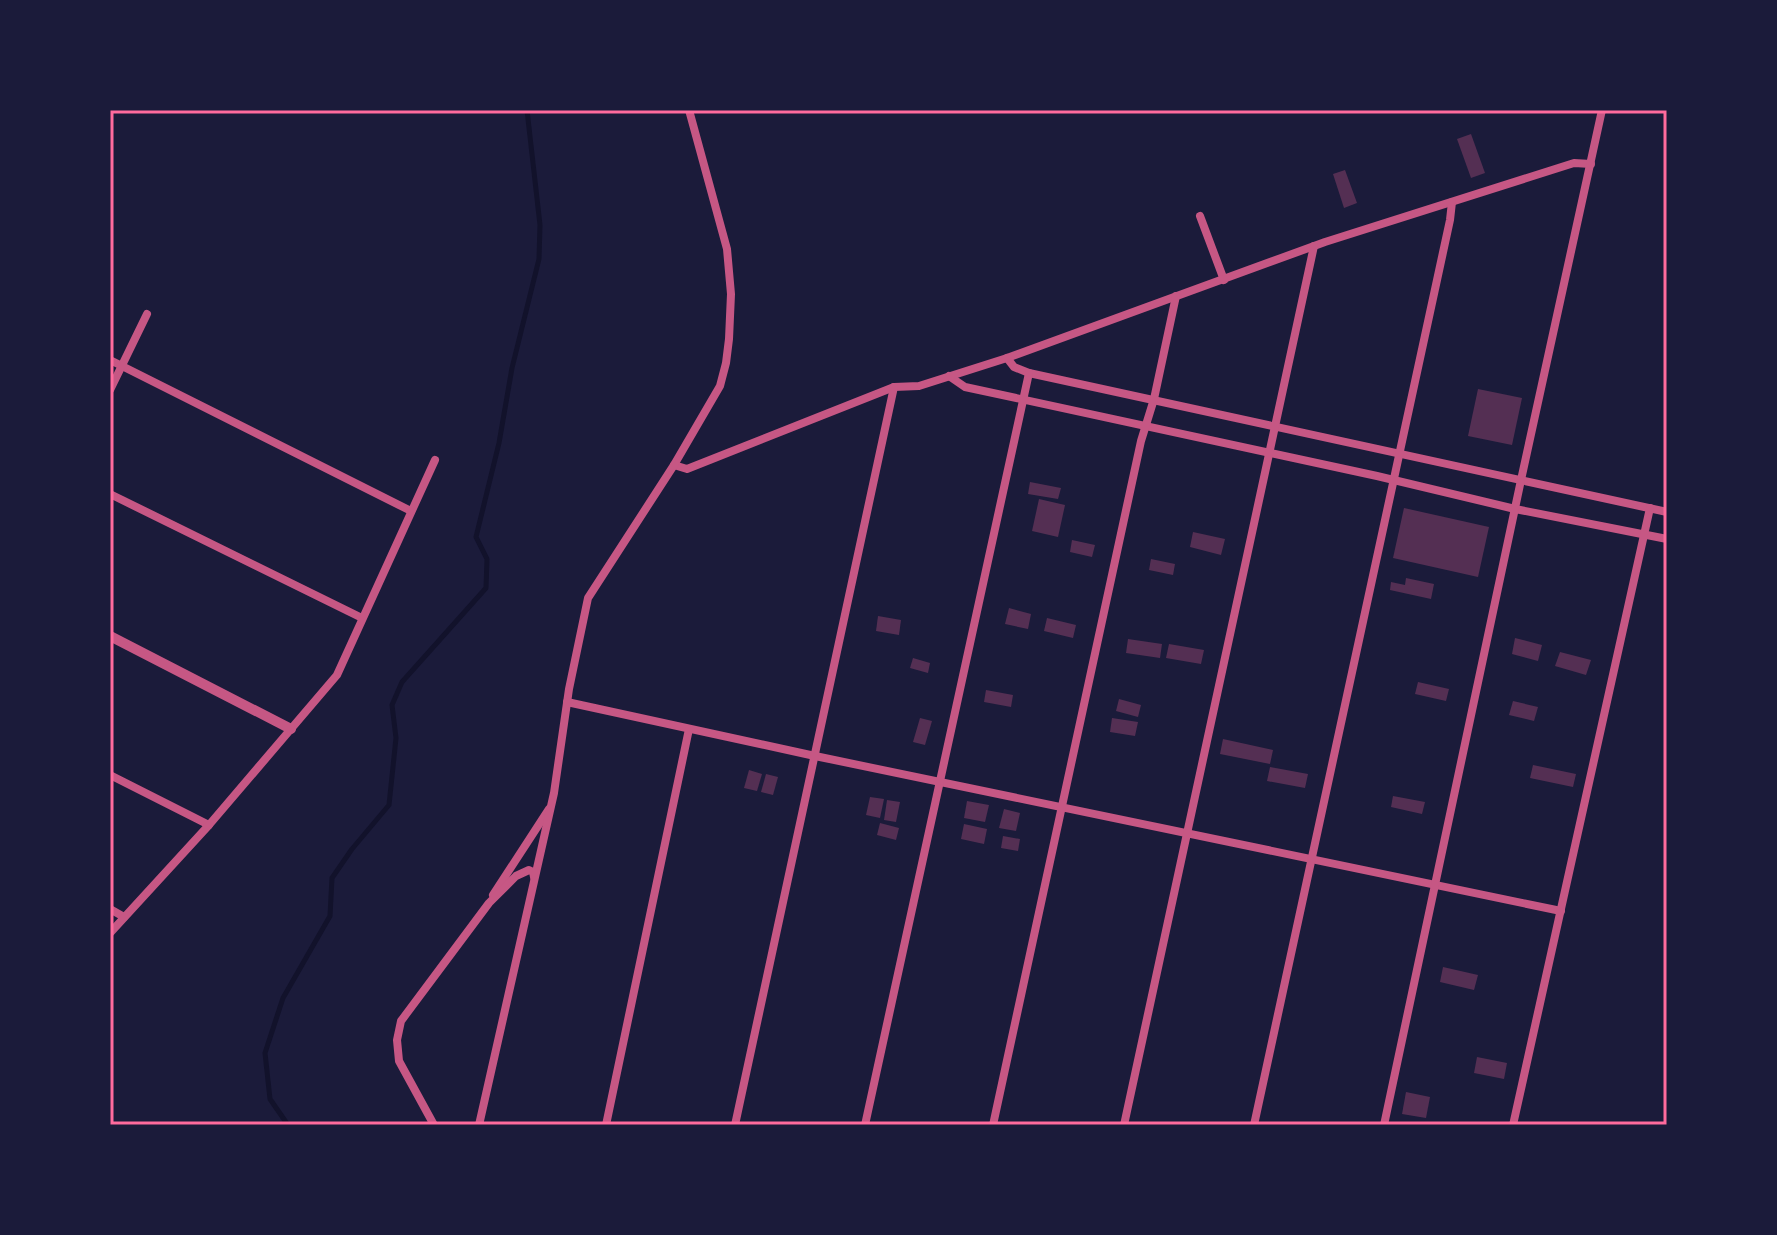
<svg xmlns="http://www.w3.org/2000/svg" width="1777" height="1235" font-family="'Nunito Sans',sans-serif">
<style>
.lines{fill:none;stroke-linecap:round;stroke-linejoin:round}
.stream{stroke:#12122b;stroke-width:5}
.building{fill:#542f53}
.minor{stroke:#c65784;stroke-width:8}
.tertiary{stroke:#c65784;stroke-width:10}
.neatline{fill:none;stroke:#ff6b9d;stroke-width:3}
</style>
<rect width="100%" height="100%" fill="#1b1b3a"/>
<g class="lines">
<polyline class="stream" points="288,1125 270,1099 265,1053 283,998 330,916 332,878 352,849 389,805 396,738 392,705 402,682 486,588 487,559 476,537 499,443 512,368 539,259 540,225 527,110"/>
</g>
<g class="building">
<polygon points="1471,134 1485,173 1471,178 1457,139"/>
<polygon points="1345,170 1357,203 1344,208 1333,174"/>
<polygon points="1478,389 1522,398 1512,445 1468,436"/>
<polygon points="1030,482 1061,488 1058,499 1028,494"/>
<polygon points="1039,499 1065,505 1058,537 1032,531"/>
<polygon points="1404,508 1489,527 1478,577 1393,558"/>
<polygon points="1193,532 1225,539 1221,555 1190,547"/>
<polygon points="1072,540 1095,545 1092,557 1070,552"/>
<polygon points="1151,559 1175,564 1173,575 1149,570"/>
<polygon points="1406,578 1434,584 1431,599 1390,590 1391,582 1405,585"/>
<polygon points="1009,608 1031,614 1028,629 1005,624"/>
<polygon points="878,616 901,620 899,635 876,631"/>
<polygon points="1047,618 1076,625 1073,638 1044,631"/>
<polygon points="1515,638 1542,645 1538,661 1512,654"/>
<polygon points="1128,639 1162,644 1160,658 1126,653"/>
<polygon points="1169,644 1204,650 1201,664 1166,658"/>
<polygon points="1560,652 1591,660 1586,675 1555,666"/>
<polygon points="913,658 930,663 928,673 910,668"/>
<polygon points="1418,682 1449,689 1446,701 1415,694"/>
<polygon points="986,690 1013,695 1011,707 984,702"/>
<polygon points="1119,699 1141,705 1138,717 1116,711"/>
<polygon points="1513,701 1538,707 1534,721 1509,715"/>
<polygon points="920,718 932,721 925,745 913,742"/>
<polygon points="1112,718 1138,722 1135,736 1110,732"/>
<polygon points="1223,739 1273,750 1270,764 1220,754"/>
<polygon points="1533,765 1576,774 1573,787 1530,778"/>
<polygon points="1270,767 1308,774 1305,788 1267,781"/>
<polygon points="749,770 762,774 757,791 744,788"/>
<polygon points="766,774 778,777 773,795 761,792"/>
<polygon points="1393,796 1425,802 1422,814 1391,807"/>
<polygon points="870,797 884,799 880,818 866,815"/>
<polygon points="887,800 900,802 896,822 884,820"/>
<polygon points="967,801 989,805 985,822 964,818"/>
<polygon points="1004,809 1020,813 1016,831 999,828"/>
<polygon points="880,823 899,828 896,840 877,835"/>
<polygon points="964,824 987,829 984,844 961,839"/>
<polygon points="1003,836 1020,839 1018,851 1001,848"/>
<polygon points="1443,967 1478,975 1474,990 1440,982"/>
<polygon points="1477,1057 1507,1063 1504,1079 1474,1073"/>
<polygon points="1406,1092 1430,1097 1426,1118 1402,1114"/>
</g>
<g class="lines">
<g class="minor">
<polyline points="1200,216 1224,280"/>
<polyline points="1007,358 1014,367 1029,373 1667,512"/>
<polyline points="110,360 411,511"/>
<polyline points="949,376 965,387 1377,476 1515,509 1667,539"/>
<polyline points="110,390 147,314"/>
<polyline points="674,465 687,469 894,387 919,386 1007,358 1325,242 1574,163 1591,164"/>
<polyline points="110,494 362,618"/>
<polyline points="567,702 815,756 1561,911"/>
<polyline points="110,775 209,825"/>
<polyline points="493,895 549,809"/>
<polyline points="110,909 124,917"/>
<polyline points="110,933 209,825 337,675 435,460"/>
<polyline points="434,1125 399,1061 397,1040 401,1021 489,903 516,876 529,870 533,872 534,877"/>
<polyline points="479,1125 554,793 569,689 588,598 674,465 720,386 726,363 729,339 731,294 727,249 689,110"/>
<polyline points="606,1125 689,729"/>
<polyline points="735,1125 894,387"/>
<polyline points="865,1125 1029,373"/>
<polyline points="993,1125 1141,441 1154,399 1176,296"/>
<polyline points="1124,1125 1314,246"/>
<polyline points="1254,1125 1450,220 1452,202"/>
<polyline points="1384,1125 1521,480 1602,110"/>
<polyline points="1513,1125 1650,508"/>
</g>
<polyline class="tertiary" points="110,636 291,729"/>
</g>
<rect width="1777" height="1235" fill="none" stroke="#1b1b3a" stroke-width="224"/>
<rect x="112" y="112" width="1553" height="1011" class="neatline"/>
</svg>
